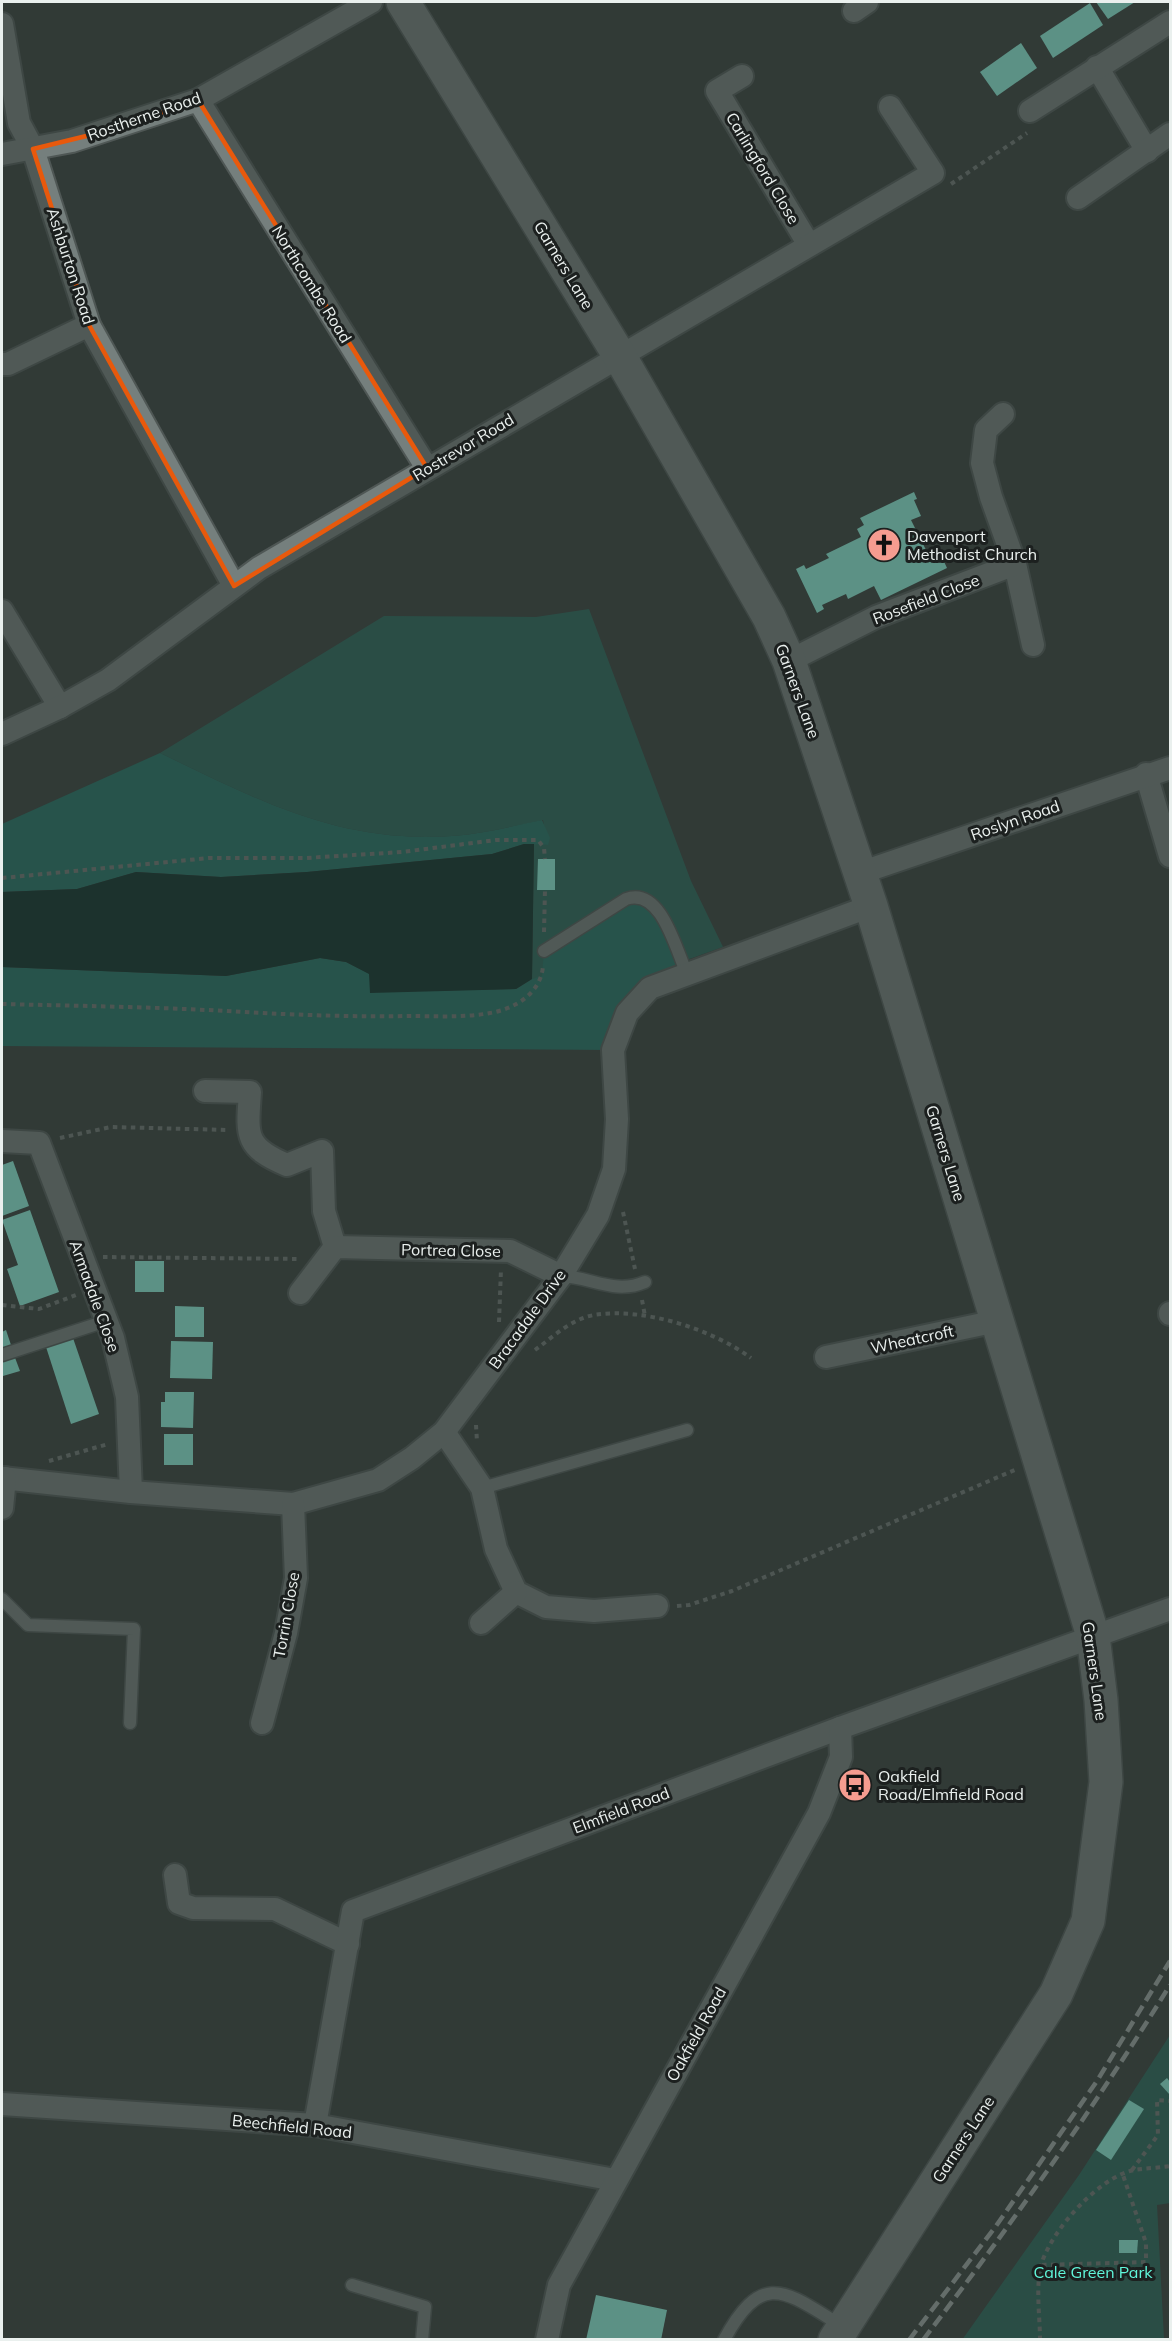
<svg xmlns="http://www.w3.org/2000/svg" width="1172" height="2341" font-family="Mulish,sans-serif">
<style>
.green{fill:#236558}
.forest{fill:#1b7264}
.water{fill:#042822}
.building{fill:#90fae4}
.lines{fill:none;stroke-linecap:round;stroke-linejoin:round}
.lane-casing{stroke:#4f5755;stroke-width:15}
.street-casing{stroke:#4f5755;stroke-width:26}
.secondary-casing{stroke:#4f5755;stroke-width:36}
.path{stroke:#6f7774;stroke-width:4;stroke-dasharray:4.5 4.5;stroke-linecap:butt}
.lane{stroke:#757f7d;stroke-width:12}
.street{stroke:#757f7d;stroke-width:22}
.secondary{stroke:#757f7d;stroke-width:33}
.rail{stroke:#a3aaa8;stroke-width:4.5;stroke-dasharray:12 6;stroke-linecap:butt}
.marked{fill:none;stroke:#e8590c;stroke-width:4.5;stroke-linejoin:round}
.labels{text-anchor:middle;stroke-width:6;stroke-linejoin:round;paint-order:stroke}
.street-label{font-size:16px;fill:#eaf0ee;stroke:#1c201f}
.poi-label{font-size:16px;fill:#eaf0ee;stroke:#1c201f;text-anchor:start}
.park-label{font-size:16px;fill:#60f7db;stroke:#1c201f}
</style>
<rect width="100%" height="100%" fill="#313a37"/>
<g class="green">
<path d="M589,609L691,881L723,947L681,962L532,979L534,844L548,845L543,820C513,826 482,834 452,836C339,844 258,800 160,753L384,616L536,617Z"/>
<polygon points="1170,2035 1170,2203 1157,2205 1164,2339 962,2340 1079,2175"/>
</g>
<g class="forest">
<path d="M160,753C258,800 339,844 452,836C482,834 513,826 542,820L550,838L548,845L524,844L492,854L307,872L221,877L136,872L77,889L2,892V824Z"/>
<polygon points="634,897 651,901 687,974 650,988 613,1050 2,1046 2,967 226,976 320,958 346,962 370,974 370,992 516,989 532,979 542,976 544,951"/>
</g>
<polygon class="water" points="524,844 534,844 532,979 516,989 370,993 369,974 346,962 320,958 226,976 2,967 2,892 77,889 136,872 221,877 307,872 492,854"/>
<g class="building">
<polygon points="1096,2 1135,2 1108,19"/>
<polygon points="1090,3 1103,25 1053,58 1040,36"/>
<polygon points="1021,43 1037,68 997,96 980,72"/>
<polygon points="914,492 917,499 914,500 921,516 911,520 930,558 940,553 947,568 881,600 874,586 848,599 846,594 822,605 824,609 817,613 796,569 804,565 806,569 829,558 826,554 861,537 857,529 864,525 860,518"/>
<polygon points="538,859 555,859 555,890 537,890"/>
<polygon points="13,1161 29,1206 2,1216 2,1165"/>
<polygon points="30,1210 59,1292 20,1306 7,1269 18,1265 2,1220"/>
<rect x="135" y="1261" width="29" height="31"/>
<polygon points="175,1306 204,1307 204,1337 175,1337"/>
<polygon points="6,1330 11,1345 2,1348 2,1332"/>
<polygon points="73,1338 99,1414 71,1424 46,1347"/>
<polygon points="171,1341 213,1342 212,1379 170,1378"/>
<polygon points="14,1355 20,1371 3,1376 2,1360"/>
<polygon points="165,1392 194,1392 193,1428 161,1427 161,1402 165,1402"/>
<rect x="164" y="1434" width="29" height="31"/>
<polygon points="1167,2078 1170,2082 1170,2095 1160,2084"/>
<polygon points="1129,2100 1144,2109 1111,2160 1096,2150"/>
<polygon points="1119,2240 1138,2240 1137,2253 1119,2253"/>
<polygon points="596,2295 667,2310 661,2340 586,2340"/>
</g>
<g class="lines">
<g class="lane-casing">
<g id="lane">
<path d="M544,951L626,899C661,886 676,950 687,974"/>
<path d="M561,1276C591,1277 615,1295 645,1282"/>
<polyline points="2,1355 106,1321"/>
<polyline points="482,1488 687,1430"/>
<polyline points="2,1599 28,1625 134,1629 130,1723"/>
<polyline points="352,2285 425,2307 422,2340"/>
<path d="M724,2340C763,2268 786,2292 842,2326"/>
</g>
</g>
<g class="street-casing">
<g id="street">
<polyline points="854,11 867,2"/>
<polyline points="2,24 19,123 33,149 89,325 234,586"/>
<polyline points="1097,67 1147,151"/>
<polyline points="742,76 717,91 809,245"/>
<polyline points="198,100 427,468"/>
<polyline points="1030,111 1170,22"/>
<polyline points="2,154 72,141 198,100 371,2"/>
<polyline points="1078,198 1170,134"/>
<polyline points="2,364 8,364 89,325"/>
<polyline points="1003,414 986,430 982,463 991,497 1015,564 1033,645"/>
<polyline points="2,611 60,707"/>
<polyline points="789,661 876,617 1015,564"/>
<polyline points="2,734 60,707 108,680 259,568 933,173 890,107"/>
<polyline points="1146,774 1170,856"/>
<polyline points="860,873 1170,768"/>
<path d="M205,1091L250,1092C247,1135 244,1147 287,1165L322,1151L324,1211L335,1247"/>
<polyline points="2,1141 39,1143 113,1338 127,1397 131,1492"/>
<polyline points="300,1293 335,1247 510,1251 561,1276"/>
<polyline points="1170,1313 1170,1314"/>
<polyline points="826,1357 997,1321"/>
<polyline points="444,1432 482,1488 496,1549 516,1592 546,1607 594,1611 657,1606"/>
<polyline points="2,1478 131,1492 293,1504 378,1480 412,1458 444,1432 561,1276 598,1215 614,1169 617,1119 613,1050 627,1013 650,988 871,906"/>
<polyline points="2,1508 5,1478"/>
<polyline points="481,1623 516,1592"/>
<polyline points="262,1723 286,1633 296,1578 293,1504"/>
<polyline points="175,1875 179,1903 193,1908 275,1909 348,1944"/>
<polyline points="2,2104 315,2125 615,2180"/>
<polyline points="315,2125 353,1911 840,1728 1170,1609"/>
<polyline points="547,2340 559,2285 819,1813 841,1757 840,1728"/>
</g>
</g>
<g class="secondary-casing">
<polyline id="secondary" points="403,2 619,355 769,617 789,661 871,906 1093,1636 1101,1700 1106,1782 1088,1921 1056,1994 835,2340"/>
</g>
<g class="path">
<polyline points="951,184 1027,133"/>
<polyline points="2,878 209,858 306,858 402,852 496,840 538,840 544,848 545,859"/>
<polyline points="544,932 545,890"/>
<path d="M2,1004C82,1006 163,1007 243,1012C298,1015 353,1017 408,1016C434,1016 463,1018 490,1013C515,1009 541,993 543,966"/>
<polyline points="60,1138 111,1127 228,1130"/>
<polyline points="623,1212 635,1269"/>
<polyline points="103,1257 300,1259"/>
<polyline points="642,1300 645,1316"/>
<polyline points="2,1305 39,1309 76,1295"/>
<polyline points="499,1322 501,1269"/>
<path d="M535,1350C553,1337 571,1319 594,1315C643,1307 712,1329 751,1358"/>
<polyline points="476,1425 477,1442"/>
<polyline points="49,1461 108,1444"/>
<polyline points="677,1606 689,1605 732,1591 1017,1469"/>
<polyline points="1132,2170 1158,2135 1157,2100 1170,2101"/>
<polyline points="1042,2265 1146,2262 1146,2243 1123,2175"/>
<path d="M1040,2340C1040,2315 1035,2285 1042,2262C1053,2229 1099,2177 1134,2170C1146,2168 1159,2168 1170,2166"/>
</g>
<use href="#lane" class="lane"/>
<use href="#street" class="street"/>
<use href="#secondary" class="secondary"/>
<g class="rail">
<polyline points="909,2340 996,2226 1097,2081 1170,1961"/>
<path d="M923,2340C1011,2225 1094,2108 1170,1985"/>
</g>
</g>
<path d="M0 0H1172V2341H0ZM198,100L427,468L234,586L89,325L33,149L115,129Z" fill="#313a37" fill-opacity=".55" fill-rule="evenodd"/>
<path class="marked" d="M198,100L427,468L234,586L89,325L33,149L115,129Z"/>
<defs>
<g id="church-disc" transform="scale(1.725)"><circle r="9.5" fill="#f59c90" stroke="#1c201f"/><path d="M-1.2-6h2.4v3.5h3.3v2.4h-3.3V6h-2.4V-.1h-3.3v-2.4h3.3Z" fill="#111"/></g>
<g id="bus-disc" transform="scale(1.725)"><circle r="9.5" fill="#f59c90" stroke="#1c201f"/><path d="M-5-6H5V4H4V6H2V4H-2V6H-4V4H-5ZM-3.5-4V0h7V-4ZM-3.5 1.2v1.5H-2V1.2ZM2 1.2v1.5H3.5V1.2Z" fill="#111"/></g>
</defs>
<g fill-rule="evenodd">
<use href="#church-disc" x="884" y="545"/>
<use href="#bus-disc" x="855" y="1785"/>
</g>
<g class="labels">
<g class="street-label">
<text transform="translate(144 116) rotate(-19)" y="6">Rostherne Road</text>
<text transform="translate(763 168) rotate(59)" y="6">Carlingford Close</text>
<text transform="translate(564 265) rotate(59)" y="6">Garners Lane</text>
<text transform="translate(71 266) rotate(72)" y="6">Ashburton Road</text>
<text transform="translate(312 284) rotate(58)" y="6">Northcombe Road</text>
<text transform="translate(463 447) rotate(-31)" y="6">Rostrevor Road</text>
<text transform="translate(926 599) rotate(-21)" y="6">Rosefield Close</text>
<text transform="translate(798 691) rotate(70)" y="6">Garners Lane</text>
<text transform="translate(1015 820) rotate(-19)" y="6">Roslyn Road</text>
<text transform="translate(946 1153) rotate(73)" y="6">Garners Lane</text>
<text transform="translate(451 1250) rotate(1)" y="6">Portrea Close</text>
<text transform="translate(95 1296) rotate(70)" y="6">Armadale Close</text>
<text transform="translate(527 1319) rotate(-54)" y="6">Bracadale Drive</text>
<text transform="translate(912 1339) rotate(-12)" y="6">Wheatcroft</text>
<text transform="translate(286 1615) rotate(-80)" y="6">Torrin Close</text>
<text transform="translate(1095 1671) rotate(82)" y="6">Garners Lane</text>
<text transform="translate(621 1810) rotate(-21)" y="6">Elmfield Road</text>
<text transform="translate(696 2034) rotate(-61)" y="6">Oakfield Road</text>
<text transform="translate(292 2126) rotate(6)" y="6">Beechfield Road</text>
<text transform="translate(963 2139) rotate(-57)" y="6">Garners Lane</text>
</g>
<g class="poi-label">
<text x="907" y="542">Davenport<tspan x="907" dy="18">Methodist Church</tspan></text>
<text x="878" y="1782">Oakfield<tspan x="878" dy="18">Road/Elmfield Road</tspan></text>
</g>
<g class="park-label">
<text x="1093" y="2278">Cale Green Park</text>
</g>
</g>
<rect width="1172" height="2341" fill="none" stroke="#eaf0ee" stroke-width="6"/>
</svg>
